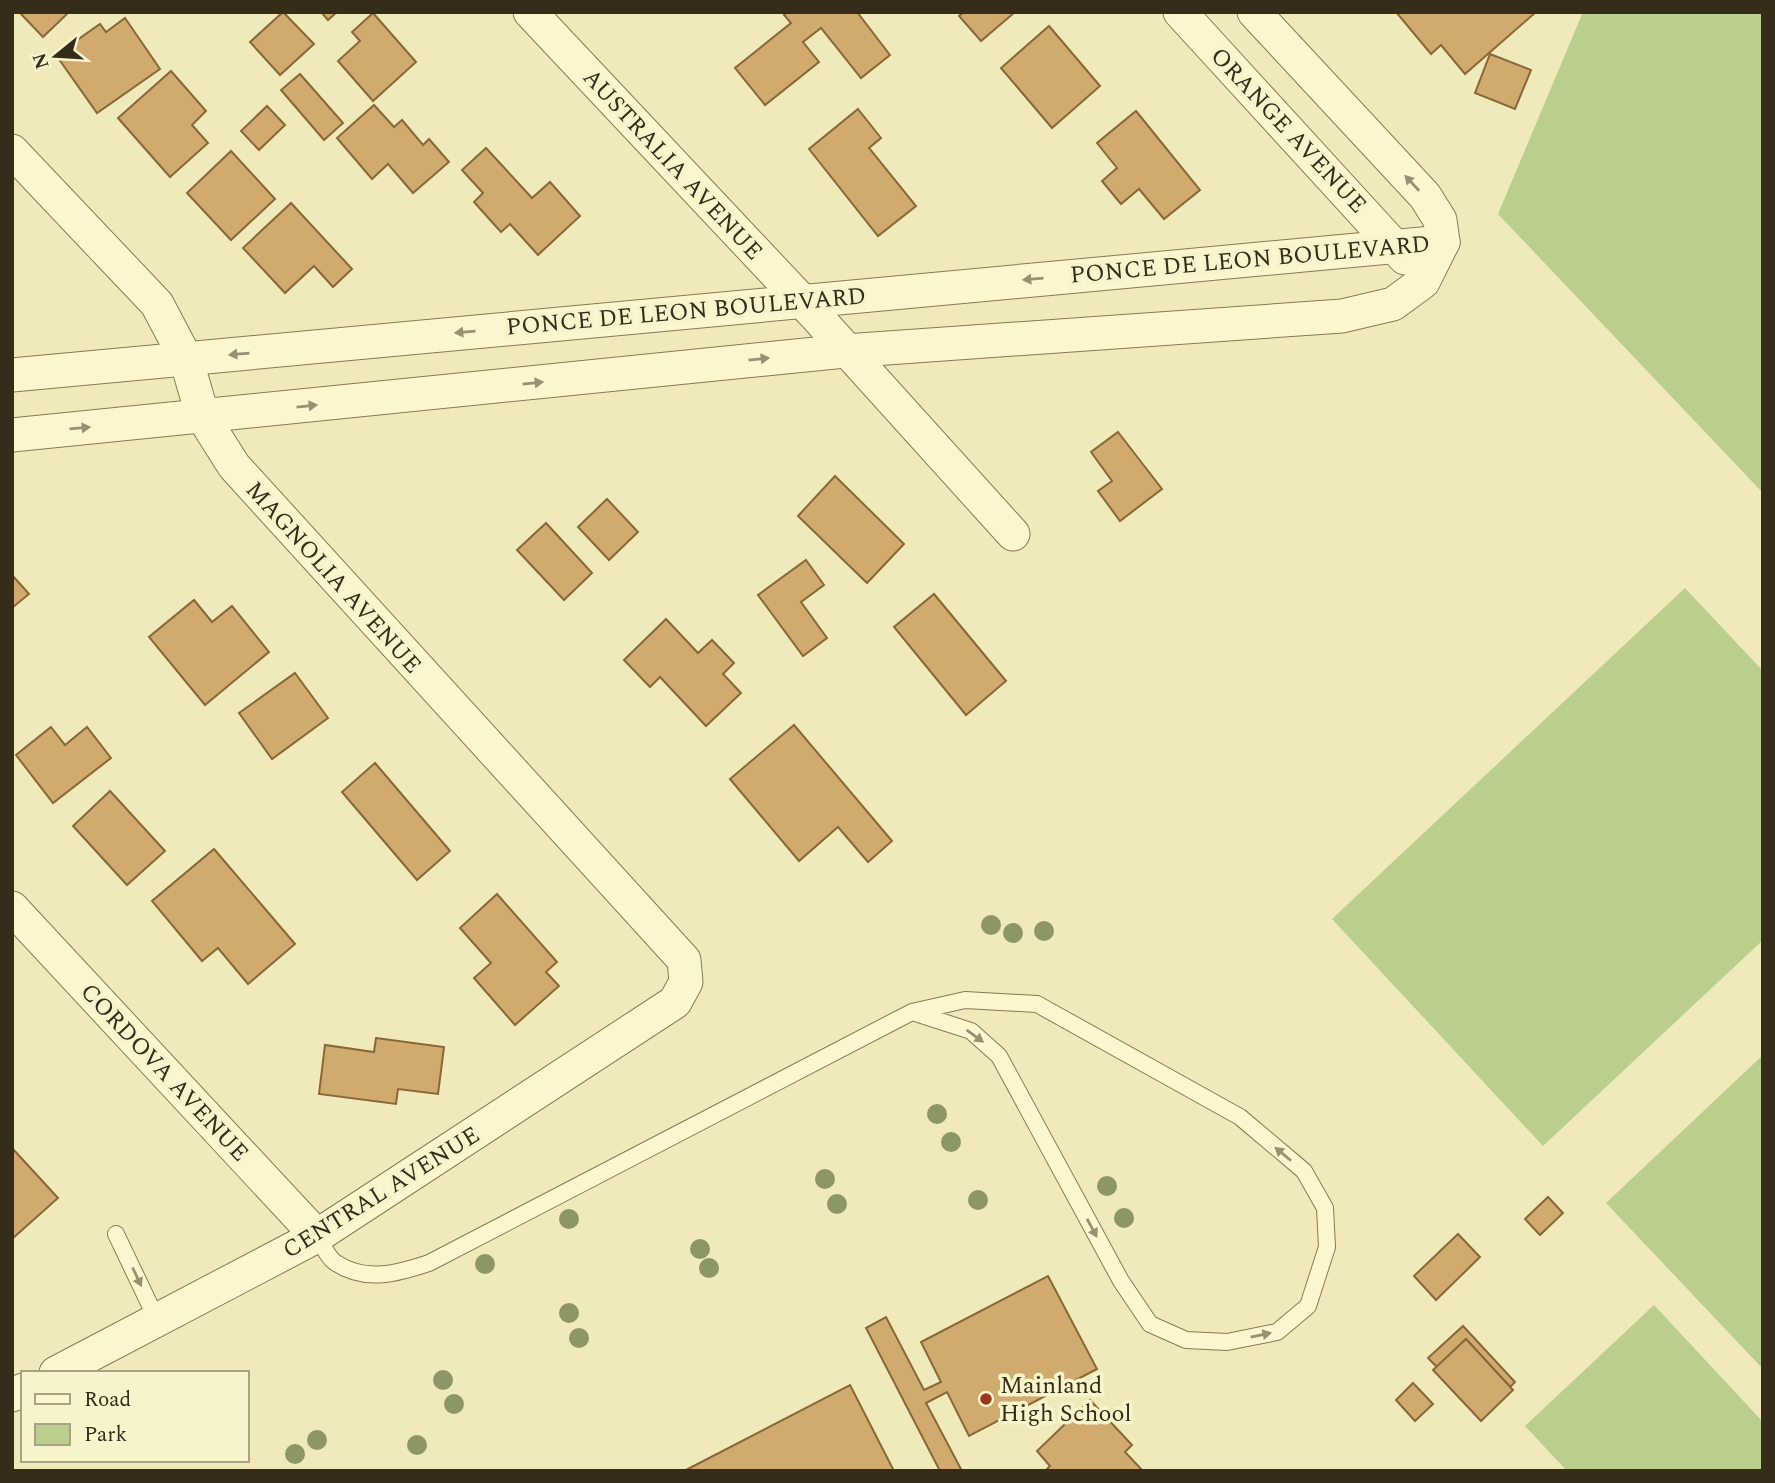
<svg xmlns="http://www.w3.org/2000/svg" width="1775" height="1483" font-family="Spectral,serif">
<style>
.green{fill:#bace8e}
.building{fill:#d1aa6d;stroke:#886738;stroke-width:2}
.lines{fill:none;stroke-linecap:round;stroke-linejoin:round}
.lane-casing{stroke:#887954;stroke-width:18}
.street-casing{stroke:#887954;stroke-width:35}
.lane{stroke:#fbf6cd;stroke-width:16}
.street{stroke:#fbf6cd;stroke-width:33}
.tree{fill:#8d9765}
.oneway{fill:#989174}
.poi-dot{fill:#9a3720;stroke:#f7f3ca;stroke-width:2.5}
.labels{text-anchor:middle;stroke-width:7;stroke-linejoin:round;paint-order:stroke}
.street-label{font-size:24px;fill:#352c1a;stroke:#f7f3ca}
.poi-label{font-size:24px;fill:#352c1a;stroke:#f7f3ca;text-anchor:start}
</style>
<rect width="100%" height="100%" fill="#f0eaba"/>
<g class="green">
<polygon points="1583,12 1763,12 1763,493 1498,214"/>
<polygon points="1685,588 1763,671 1763,940 1543,1146 1332,919"/>
<polygon points="1763,1055 1763,1369 1606,1203"/>
<polygon points="1654,1305 1763,1422 1763,1471 1567,1471 1525,1426"/>
</g>
<g class="building">
<polygon points="19,12 69,12 43,37"/>
<polygon points="283,12 314,44 280,75 250,42"/>
<polygon points="321,12 337,12 328,20"/>
<polygon points="788,12 857,12 890,55 861,78 821,28 803,42 819,62 765,105 735,68 791,23 784,15"/>
<polygon points="964,12 1015,12 981,41 959,16"/>
<polygon points="1396,12 1536,12 1465,74 1441,45 1431,54"/>
<polygon points="373,13 416,62 373,101 338,61 360,41 352,32"/>
<polygon points="125,18 160,69 97,113 56,55 100,24 106,32"/>
<polygon points="1049,26 1100,86 1052,128 1001,68"/>
<polygon points="1490,54 1531,70 1515,109 1475,93"/>
<polygon points="171,71 206,111 192,125 208,143 170,177 118,118"/>
<polygon points="300,74 343,123 324,140 281,90"/>
<polygon points="374,105 394,127 402,120 423,145 429,139 449,162 413,193 388,164 372,179 337,138"/>
<polygon points="267,106 285,125 259,150 241,131"/>
<polygon points="858,109 881,138 869,148 916,206 878,236 809,149"/>
<polygon points="1136,111 1200,190 1164,219 1139,189 1121,204 1102,181 1117,168 1097,143"/>
<polygon points="486,148 532,198 550,182 580,216 538,255 510,224 501,232 474,202 483,193 462,170"/>
<polygon points="231,151 275,199 231,240 187,193"/>
<polygon points="291,203 352,269 333,287 314,266 285,293 243,248"/>
<polygon points="1118,432 1162,489 1120,521 1098,491 1112,481 1091,452"/>
<polygon points="835,476 904,544 867,583 798,516"/>
<polygon points="607,499 638,532 609,560 578,527"/>
<polygon points="546,523 592,573 564,600 517,550"/>
<polygon points="806,560 824,585 801,602 827,638 803,656 758,595"/>
<polygon points="12,575 29,594 12,608"/>
<polygon points="934,594 1006,681 966,715 894,627"/>
<polygon points="194,600 212,622 232,606 269,652 205,705 149,637"/>
<polygon points="666,619 698,653 712,640 734,663 723,674 741,693 706,726 660,677 650,687 624,660"/>
<polygon points="295,673 328,718 272,759 239,713"/>
<polygon points="794,725 892,841 868,862 838,827 799,861 730,779"/>
<polygon points="51,727 65,745 87,727 111,758 53,803 16,755"/>
<polygon points="375,763 450,851 417,880 342,792"/>
<polygon points="110,791 165,851 127,885 73,826"/>
<polygon points="214,849 295,944 248,984 218,948 202,961 152,901"/>
<polygon points="497,894 557,962 546,972 559,986 515,1025 474,978 491,963 460,928"/>
<polygon points="376,1038 444,1047 438,1094 398,1089 396,1104 319,1094 325,1045 374,1052"/>
<polygon points="12,1148 58,1198 12,1239"/>
<polygon points="1548,1197 1563,1213 1540,1235 1525,1219"/>
<polygon points="1458,1234 1480,1257 1436,1300 1414,1276"/>
<polygon points="1048,1276 1097,1369 969,1436 947,1392 926,1403 962,1471 940,1471 866,1328 886,1317 924,1390 941,1382 921,1342"/>
<polygon points="1463,1326 1515,1382 1510,1387 1466,1339 1437,1367 1428,1358"/>
<polygon points="1466,1339 1513,1390 1481,1421 1433,1370"/>
<polygon points="1413,1383 1433,1404 1415,1421 1396,1400"/>
<polygon points="850,1385 894,1471 684,1471"/>
<polygon points="1090,1400 1132,1445 1125,1452 1143,1471 1045,1471 1050,1466 1037,1451"/>
</g>
<g class="lines">
<g class="lane-casing">
<g id="lane">
<polyline points="116,1234 157,1320"/>
<path d="M317,1236C322,1244 328,1258 336,1263C366,1283 399,1273 429,1263L912,1012L965,1000L1037,1004L1240,1117L1304,1171L1325,1208L1327,1247L1308,1306L1277,1332L1227,1342L1186,1340L1150,1324L1121,1281L999,1056L971,1031L912,1012"/>
</g>
</g>
<g class="street-casing">
<g id="street">
<polyline points="530,12 816,316 1013,534"/>
<polyline points="1180,12 1405,258"/>
<polyline points="1254,12 1425,196 1440,220 1443,242"/>
<polyline points="12,151 157,304 186,359 203,417 234,466 684,960 686,982 675,1002 317,1236 56,1373"/>
<polyline points="12,375 1443,242"/>
<polyline points="12,435 845,351 1342,316 1393,304 1423,282 1443,242"/>
<polyline points="12,908 317,1236"/>
<polyline points="12,1395 23,1390"/>
</g>
</g>
<use href="#lane" class="lane"/>
<use href="#street" class="street"/>
</g>
<g class="tree">
<circle cx="991" cy="925" r="10"/>
<circle cx="1044" cy="931" r="10"/>
<circle cx="1013" cy="933" r="10"/>
<circle cx="937" cy="1114" r="10"/>
<circle cx="951" cy="1142" r="10"/>
<circle cx="825" cy="1179" r="10"/>
<circle cx="1107" cy="1186" r="10"/>
<circle cx="978" cy="1200" r="10"/>
<circle cx="837" cy="1204" r="10"/>
<circle cx="1124" cy="1218" r="10"/>
<circle cx="569" cy="1219" r="10"/>
<circle cx="700" cy="1249" r="10"/>
<circle cx="485" cy="1264" r="10"/>
<circle cx="709" cy="1268" r="10"/>
<circle cx="569" cy="1313" r="10"/>
<circle cx="579" cy="1338" r="10"/>
<circle cx="443" cy="1380" r="10"/>
<circle cx="454" cy="1404" r="10"/>
<circle cx="317" cy="1440" r="10"/>
<circle cx="417" cy="1445" r="10"/>
<circle cx="295" cy="1454" r="10"/>
</g>
<defs><path id="oneway-solid" d="M-6-.8H1V-3.2L6.5 0L1 3.2V.8H-6Z" transform="scale(1.75)"/></defs>
<g class="oneway">
<use href="#oneway-solid" transform="translate(1412 183) rotate(-133)"/>
<use href="#oneway-solid" transform="translate(1033 279) rotate(175)"/>
<use href="#oneway-solid" transform="translate(465 332) rotate(175)"/>
<use href="#oneway-solid" transform="translate(239 354) rotate(175)"/>
<use href="#oneway-solid" transform="translate(759 359) rotate(-6)"/>
<use href="#oneway-solid" transform="translate(533 383) rotate(-6)"/>
<use href="#oneway-solid" transform="translate(307 406) rotate(-6)"/>
<use href="#oneway-solid" transform="translate(80 428) rotate(-5)"/>
<use href="#oneway-solid" transform="translate(975 1036) rotate(36)"/>
<use href="#oneway-solid" transform="translate(1283 1154) rotate(-140)"/>
<use href="#oneway-solid" transform="translate(1092 1228) rotate(62)"/>
<use href="#oneway-solid" transform="translate(137 1277) rotate(65)"/>
<use href="#oneway-solid" transform="translate(1261 1335) rotate(-12)"/>
</g>
<circle class="poi-dot" cx="986" cy="1399" r="7"/>
<g class="labels">
<g class="street-label">
<text transform="translate(1289 130) rotate(47)" y="8">ORANGE AVENUE</text>
<text transform="translate(673 164) rotate(47)" y="8">AUSTRALIA AVENUE</text>
<text transform="translate(1250 259) rotate(-5)" y="8">PONCE DE LEON BOULEVARD</text>
<text transform="translate(686 311) rotate(-5)" y="8">PONCE DE LEON BOULEVARD</text>
<text transform="translate(334 577) rotate(48)" y="8">MAGNOLIA AVENUE</text>
<text transform="translate(165 1072) rotate(47)" y="8">CORDOVA AVENUE</text>
<text transform="translate(381 1192) rotate(-32)" y="8">CENTRAL AVENUE</text>
</g>
<g class="poi-label">
<text x="1000" y="1393">Mainland<tspan x="1000" dy="28">High School</tspan></text>
</g>
</g>
<rect width="1775" height="1483" fill="none" stroke="#352c1a" stroke-width="28"/>
<rect x="21" y="1371" width="228" height="91" fill="#f7f3ca" stroke="#a9a384" stroke-width="2"/>
<rect x="35" y="1394" width="35" height="10" fill="#fbf6cd" stroke="#a9a384" stroke-width="2"/>
<text x="84" y="1406" font-size="21" fill="#352c1a">Road</text>
<rect x="35" y="1424" width="35" height="21" fill="#bace8e" stroke="#a9a384" stroke-width="2"/>
<text x="84" y="1441" font-size="21" fill="#352c1a">Park</text>
<g transform="translate(56 56) rotate(252)" stroke="#f7f3ca" stroke-width="5" paint-order="stroke">
<path d="M0-5L12 26L0 18L-12 26Z" fill="#352c1a"/>
<text y="-10" font-size="19" font-weight="bold" text-anchor="middle" fill="#352c1a">N</text>
</g>
</svg>
